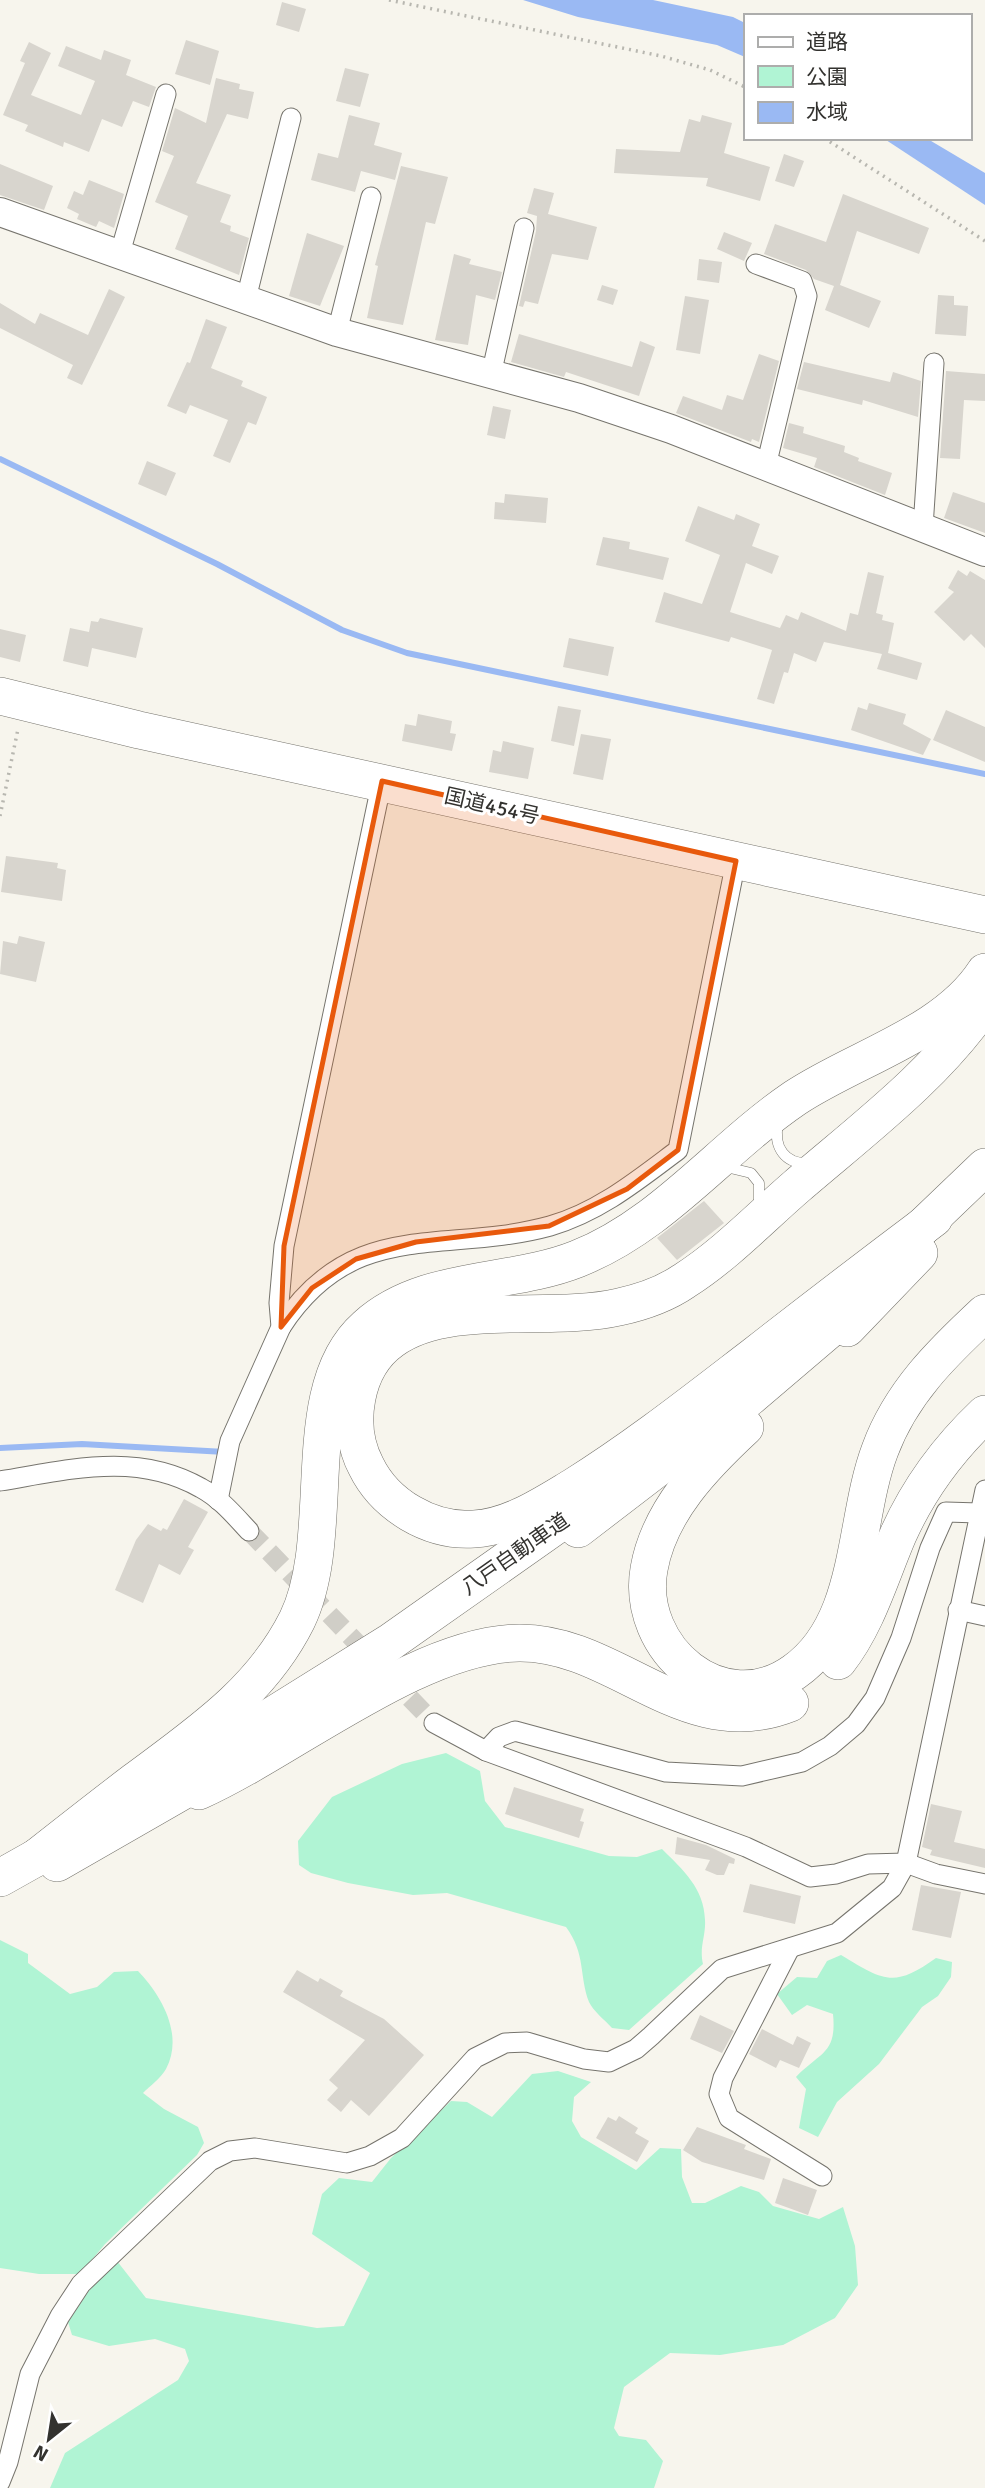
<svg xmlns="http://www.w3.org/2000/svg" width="985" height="2488" font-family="Signika,'Noto Sans JP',sans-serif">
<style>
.green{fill:#b0f4d4}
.water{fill:#9ab9f3}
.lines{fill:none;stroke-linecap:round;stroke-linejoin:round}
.stream{stroke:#9ab9f3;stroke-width:6}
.building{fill:#d8d5ce}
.street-tunnel{stroke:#d0cec7;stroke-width:19;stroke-dasharray:19 10;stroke-linecap:butt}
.lane-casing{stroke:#76746d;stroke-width:11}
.street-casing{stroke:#76746d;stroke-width:21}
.secondary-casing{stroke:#76746d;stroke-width:30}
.highway-casing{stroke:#76746d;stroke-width:38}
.path{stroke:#b8b7b0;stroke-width:3.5;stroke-dasharray:2 5;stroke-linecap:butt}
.lane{stroke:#fff;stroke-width:10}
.street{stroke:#fff;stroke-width:19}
.secondary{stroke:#fff;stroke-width:28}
.highway{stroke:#fff;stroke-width:37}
.marked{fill:#e8590c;fill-opacity:0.2;stroke:#e8590c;stroke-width:5;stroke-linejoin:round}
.labels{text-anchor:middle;stroke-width:6;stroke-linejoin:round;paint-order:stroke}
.street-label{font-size:21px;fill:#33322f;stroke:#fff}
</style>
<rect width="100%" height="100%" fill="#f7f5ed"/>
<g class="green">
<path d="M446,1753L480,1771L485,1801L505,1827L609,1856L637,1857L662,1849C683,1870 704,1888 705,1920C706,1936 699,1947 703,1964L629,2030L612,2028C605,2020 593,2011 589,2002C579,1976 586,1954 566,1927L447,1893L413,1895L348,1883L311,1873L299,1865L298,1841L332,1797L402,1764Z"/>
<path d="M0,1940L28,1954V1963L70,1994L97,1987L114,1972L138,1971C162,1996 184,2035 166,2069C161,2078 150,2086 143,2093L164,2109L198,2127L204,2143L197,2155L105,2244L80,2274H39L0,2268Z"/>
<path d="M841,1955C883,1980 893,1989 936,1958L952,1962L951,1977L938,1996L922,2007L879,2064L837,2102L818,2137L799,2128L806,2089L796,2077C820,2052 837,2054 833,2014L807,2005L792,2015L777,1994L797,1977L817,1978L827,1961Z"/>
<polygon points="558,2071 591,2082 574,2097 572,2121 581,2137 636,2170 660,2148 681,2149 682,2177 692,2203 705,2203 741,2186 759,2192 773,2206 819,2219 843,2207 855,2246 858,2285 835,2318 783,2345 720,2355 670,2353 624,2387 614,2428 619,2436 646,2440 663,2461 654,2488 50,2488 65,2453 178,2380 189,2361 185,2349 155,2339 109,2346 72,2335 68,2322 94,2283 117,2261 146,2298 317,2328 344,2326 370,2273 312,2234 322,2194 339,2178 372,2182 391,2158 451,2101 467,2102 492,2117 532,2074"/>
</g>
<g class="water">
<polygon points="523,0 653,0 733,17 745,23 745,57 717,45 578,17"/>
<polygon points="883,138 926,138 985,173 985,205"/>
</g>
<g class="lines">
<g class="stream">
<polyline points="0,459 217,564 342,630 407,653 985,774"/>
<polyline points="0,1448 82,1444 225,1452"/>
</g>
</g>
<g class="building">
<polygon points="282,2 306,9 299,32 276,25"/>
<polygon points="186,40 219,51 210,85 175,74"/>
<polygon points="29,42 51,53 31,95 81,115 95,81 58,66 66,46 101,60 104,50 131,60 126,75 156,87 149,107 133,101 122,127 102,119 89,152 64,142 63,147 25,131 28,125 3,115 25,63 20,61"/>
<polygon points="345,68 369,74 360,107 336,101"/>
<polygon points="216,78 240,84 239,89 254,92 248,119 227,114 196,183 231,195 220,222 231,226 230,231 249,238 239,275 175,249 188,216 155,202 174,156 162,151 175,108 206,123"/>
<polygon points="349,115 380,123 374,145 402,153 395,180 361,171 355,192 311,180 318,153 338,158"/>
<polygon points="702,115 732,123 724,153 770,167 760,201 706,186 708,178 614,173 616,149 680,152 689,119 700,122"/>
<polygon points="784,154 804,161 794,187 775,181"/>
<polygon points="0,164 53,186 44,210 0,195"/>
<polygon points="401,166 448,177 435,224 426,222 403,325 367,318 378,266 375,265"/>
<polygon points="89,180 124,194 114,228 99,221 96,227 77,219 79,214 67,208 74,191 83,195"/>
<polygon points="534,188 554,193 548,214 597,227 588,260 552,254 538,304 525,301 523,307 519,306 536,231 537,216 527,213"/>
<polygon points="843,194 929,228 919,254 857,231 840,285 881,301 869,328 825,310 834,286 814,279 806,270 764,254 775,224 826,242"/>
<polygon points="724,232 752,243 744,261 717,249"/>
<polygon points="307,233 344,246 320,306 289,296"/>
<polygon points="454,254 471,259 469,264 502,272 495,300 476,295 468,345 435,340"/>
<polygon points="699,259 722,262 719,283 697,280"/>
<polygon points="602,285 618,290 613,305 597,300"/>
<polygon points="109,289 125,297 82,385 67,378 73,365 0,328 0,303 35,324 40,313 88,335"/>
<polygon points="938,295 954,296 954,305 968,306 966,336 935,334"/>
<polygon points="685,296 709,300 700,354 676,350"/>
<polygon points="206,319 227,327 211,368 243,381 241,386 267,397 256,425 248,422 230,463 213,456 228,420 190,405 186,414 167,406 187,362 190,363"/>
<polygon points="519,334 632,367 640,341 655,347 639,396 566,372 564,377 511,362"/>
<polygon points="759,354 779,361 759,442 752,439 751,442 676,413 683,396 722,410 727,395 743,400"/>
<polygon points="804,362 890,382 893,372 921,381 918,417 863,400 862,405 797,389"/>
<polygon points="946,371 985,374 985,401 964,400 960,459 940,458"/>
<polygon points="493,406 511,410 505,439 487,435"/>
<polygon points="789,423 804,427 803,433 845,446 844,452 859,458 858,461 892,473 885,495 814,467 817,458 783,448"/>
<polygon points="147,461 176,473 166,496 138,484"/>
<polygon points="953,492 985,503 985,533 944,518"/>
<polygon points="505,494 548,498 546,523 494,519 495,502 504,503"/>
<polygon points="698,506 734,520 736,514 760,524 752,546 779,556 772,574 746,563 730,612 780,628 786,615 798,620 801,612 846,631 850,613 858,615 868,572 884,576 876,613 883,615 882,620 894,623 888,653 922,663 917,680 877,669 882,654 824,642 816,662 794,653 788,673 784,672 774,704 757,699 772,650 731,637 729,642 655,622 664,592 702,604 720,555 685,541"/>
<polygon points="603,537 630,542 629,549 669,558 663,580 596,565"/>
<polygon points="958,570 967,576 970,571 985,580 985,648 971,634 964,641 934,612 954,592 948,588"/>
<polygon points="100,618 143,628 136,658 92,648 88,667 63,661 70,628 89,632 91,621 98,622"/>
<polygon points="0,629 26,635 20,662 0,657"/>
<polygon points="569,638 614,647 608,676 563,667"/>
<polygon points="869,703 906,714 903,724 931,739 923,755 851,730 858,707 867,710"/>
<polygon points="558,706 581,710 574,746 551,741"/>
<polygon points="946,710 985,727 985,762 933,740"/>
<polygon points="418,714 452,721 450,733 456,734 452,751 402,741 405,724 416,726"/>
<polygon points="581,734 611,739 603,780 573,774"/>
<polygon points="503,741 534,748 528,779 489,772 493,750 501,752"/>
<polygon points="6,856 58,863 57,868 66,870 62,901 1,892"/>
<polygon points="19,936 45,942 36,982 0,974 3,941 17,944"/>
<polygon points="704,1201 724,1223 677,1260 657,1238"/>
<polygon points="184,1499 208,1512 188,1547 194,1550 180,1575 159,1564 143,1603 115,1590 136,1540 148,1524 161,1531 163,1528 167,1530"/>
<polygon points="514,1787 584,1809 580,1821 584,1822 579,1838 505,1814"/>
<polygon points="931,1804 962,1811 954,1842 985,1849 985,1868 930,1855 932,1850 922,1847"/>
<polygon points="677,1837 706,1845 735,1859 734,1864 729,1863 724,1875 717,1875 705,1870 710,1860 675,1854"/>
<polygon points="750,1884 801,1896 795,1924 743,1912"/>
<polygon points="921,1885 961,1892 951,1938 912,1930"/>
<polygon points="297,1970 318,1982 320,1978 343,1991 340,1996 384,2019 424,2055 369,2116 351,2100 341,2112 327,2100 338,2088 329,2080 365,2040 283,1992"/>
<polygon points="700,2015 734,2031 722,2053 690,2039"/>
<polygon points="762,2029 793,2045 797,2036 811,2043 799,2068 780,2060 776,2068 749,2054"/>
<polygon points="619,2116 638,2128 635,2133 649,2141 637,2162 596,2138 608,2117 616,2121"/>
<polygon points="697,2127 746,2145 744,2149 771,2159 764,2180 702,2162 683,2150"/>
<polygon points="783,2178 817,2190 808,2215 775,2203"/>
</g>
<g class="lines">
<polyline class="street-tunnel" points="249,1531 434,1723"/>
<g class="lane-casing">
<g id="lane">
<path d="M778,1124C773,1147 785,1165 810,1163"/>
<polyline points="726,1167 751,1173 759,1183 759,1206"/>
</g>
</g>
<g class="street-casing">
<g id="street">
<polyline points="120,253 166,94"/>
<polyline points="756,264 802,281 807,296 766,466"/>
<polyline points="246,299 291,118"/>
<polyline points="337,332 371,197"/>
<polyline points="491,375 524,228"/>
<polyline points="923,527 934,363"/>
<path d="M281,1327C353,1216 444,1255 550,1226C599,1212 638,1180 678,1150L736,861"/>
<path d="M0,1481C68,1470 136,1451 201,1488C220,1498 235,1516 249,1531"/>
<polyline points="218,1500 230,1441 281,1327 279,1303 284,1246 382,781"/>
<polyline points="958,1610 985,1616"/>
<polyline points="434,1723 486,1751 746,1847 810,1877 836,1874 868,1864 906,1863 936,1874 985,1884"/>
<polyline points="486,1751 499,1737 515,1731 666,1772 742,1776 802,1762 830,1746 856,1724 875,1698 901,1638 930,1548 946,1512 979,1513"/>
<polyline points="790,1948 723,2078 719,2094 729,2118 822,2176"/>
<polyline points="0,2482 8,2462 30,2374 60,2316 81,2284 210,2161 230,2151 255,2148 347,2163 370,2156 402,2138 475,2058 505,2043 527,2042 584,2059 609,2062 636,2049 651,2036 722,1969 837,1933 892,1888 906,1863 985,1490"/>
</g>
</g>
<g class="secondary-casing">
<polyline id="secondary" points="0,212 337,332 579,398 671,429 985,552"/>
</g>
<g class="highway-casing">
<g id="highway">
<polyline points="0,696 139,730 985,915"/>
<path d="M934,1218C874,1263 814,1309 755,1355C695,1401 637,1447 573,1487C543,1505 510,1527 474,1529C430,1532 385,1505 366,1466C345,1426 354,1367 392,1340C449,1299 549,1323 619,1307C642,1302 665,1294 684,1281C725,1255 760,1218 797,1186C862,1130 936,1075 985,1003"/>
<polyline points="915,1234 985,1167"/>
<polyline points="847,1328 919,1253"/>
<path d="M745,1427C704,1465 659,1511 649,1569C635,1649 722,1723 794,1672C863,1624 853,1521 880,1450C901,1393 942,1353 985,1313"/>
<polyline points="578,1529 750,1397 858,1305"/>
<path d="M838,1661C867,1624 880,1577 898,1535C919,1488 948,1449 985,1414"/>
<polyline points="182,1772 389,1643 592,1500"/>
<path d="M199,1791C292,1749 419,1644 519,1643C617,1642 685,1745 790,1703"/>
<path d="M36,1858C69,1832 102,1806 135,1781C198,1734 261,1692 297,1620C339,1534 295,1390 366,1327C423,1275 509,1286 577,1259C663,1225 720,1149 795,1098C855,1058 945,1034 985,972"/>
<polyline points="57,1863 219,1770"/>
<polyline points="0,1878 57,1846"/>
</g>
</g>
<g class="path">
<polyline points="389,0 661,56 710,70 745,87"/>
<polyline points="824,138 985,241"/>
<polyline points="0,816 18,729"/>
</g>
<use href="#lane" class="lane"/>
<use href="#street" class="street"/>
<use href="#secondary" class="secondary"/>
<use href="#highway" class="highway"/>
</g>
<path class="marked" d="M382,781L736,861L678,1150L627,1189L549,1226L416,1242L356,1259L312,1288L281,1327L284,1246Z"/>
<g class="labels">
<g class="street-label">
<text transform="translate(492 806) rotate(13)" y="7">国道454号</text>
<text transform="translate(515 1554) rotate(-35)" y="7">八戸自動車道</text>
</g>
</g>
<rect x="744" y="14" width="228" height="126" fill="#ffffff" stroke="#adadac" stroke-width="2"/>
<rect x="758" y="37" width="35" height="10" fill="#ffffff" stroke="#adadac" stroke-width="2"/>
<text x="806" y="49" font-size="21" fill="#33322f">道路</text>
<rect x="758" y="66" width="35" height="21" fill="#b0f4d4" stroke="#adadac" stroke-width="2"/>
<text x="806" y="84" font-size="21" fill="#33322f">公園</text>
<rect x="758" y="102" width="35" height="21" fill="#9ab9f3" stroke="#adadac" stroke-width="2"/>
<text x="806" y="119" font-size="21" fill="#33322f">水域</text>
<g transform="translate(49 2439) rotate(210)" stroke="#ffffff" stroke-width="5" paint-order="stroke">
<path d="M0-5L12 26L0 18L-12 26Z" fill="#33322f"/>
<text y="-10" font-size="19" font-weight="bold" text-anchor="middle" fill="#33322f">N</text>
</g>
</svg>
